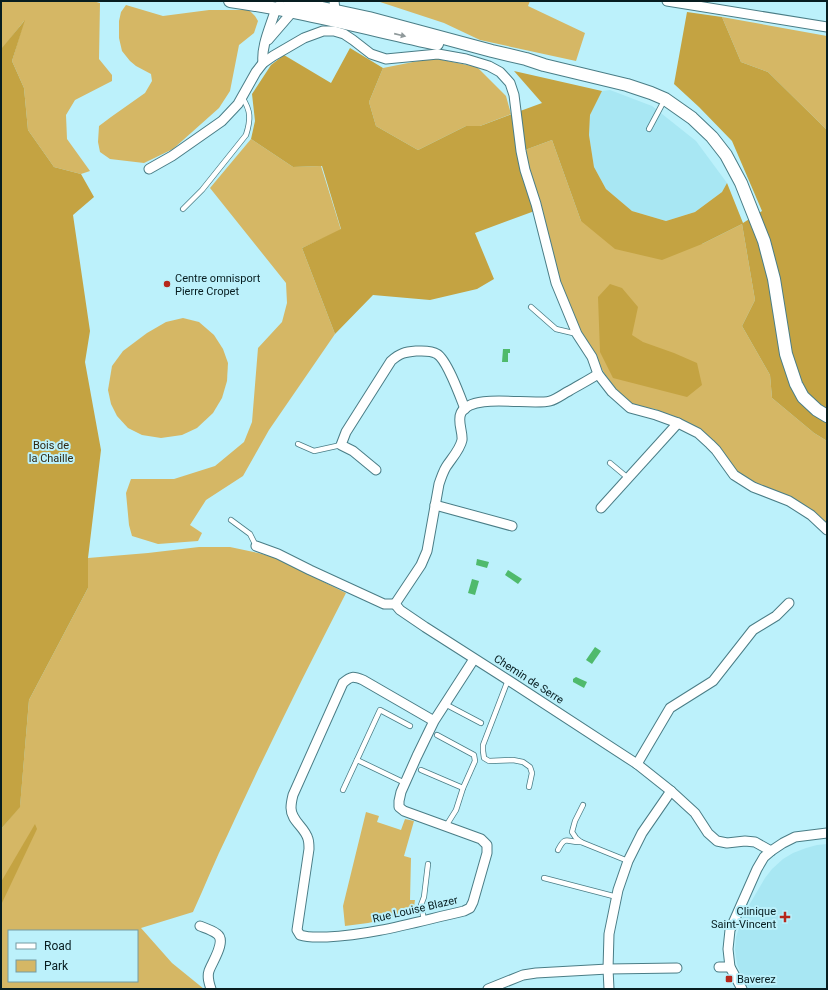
<svg xmlns="http://www.w3.org/2000/svg" width="828" height="990" font-family="Roboto,sans-serif">
<style>
.built{fill:#a8e7f3}
.green{fill:#d5b765;fill-rule:evenodd}
.forest{fill:#c4a342}
.water{fill:#4fba6c}
.lines{fill:none;stroke-linecap:round;stroke-linejoin:round}
.lane-casing{stroke:#4a7d86;stroke-width:6}
.street-casing{stroke:#4a7d86;stroke-width:11}
.secondary-casing{stroke:#4a7d86;stroke-width:14}
.lane{stroke:#fff;stroke-width:4.5}
.street{stroke:#fff;stroke-width:9}
.secondary{stroke:#fff;stroke-width:12}
.oneway{fill:#8f999b}
.poi-dot{fill:#b6281c;stroke:#bcf1fb;stroke-width:1.5}
.labels{text-anchor:middle;stroke-width:4;stroke-linejoin:round;paint-order:stroke}
.poi-label{font-size:11px;fill:#071d20;stroke:#bcf1fb;text-anchor:start}
.park-label{font-size:11px;fill:#302813;stroke:#bcf1fb}
.street-label{font-size:11px;fill:#071d20;stroke:#bcf1fb}
</style>
<rect width="100%" height="100%" fill="#bcf1fb"/>
<g class="built">
<polygon points="610,90 652,106 696,141 727,183 722,192 695,212 666,221 632,211 606,189 594,167 589,135 590,115 602,91"/>
<polygon points="827,844 827,989 749,989 741,974 737,964 735,950 736,937 741,922 745,912 765,878 772,869 783,859 793,853 806,848 817,845"/>
</g>
<g class="green">
<polygon points="1,1 93,1 100,3 99,59 112,75 112,81 75,100 66,115 67,139 90,171 81,174 54,167 28,130 24,88 12,61 24,21 2,49"/>
<polygon points="377,1 530,1 528,6 585,33 576,61 480,40 444,23"/>
<polygon points="126,5 163,16 209,10 249,10 255,16 258,21 254,33 239,45 230,91 219,108 173,149 144,163 110,159 100,152 98,142 99,126 111,117 145,93 152,81 151,74 136,66 130,61 122,51 119,38 119,21 121,12"/>
<polygon points="722,17 827,36 827,130 768,72 741,62"/>
<polygon points="433,58 477,67 506,96 511,114 480,126 466,126 418,150 376,126 369,102 383,68"/>
<polygon points="251,139 293,167 321,166 341,230 302,248 335,334 269,430 243,476 206,500 190,525 202,533 198,541 158,544 132,536 129,525 126,493 131,479 174,479 215,466 244,442 252,422 258,348 282,322 287,303 286,283 210,188"/>
<polygon points="552,140 581,221 702,244 742,224 755,300 742,326 770,375 772,398 814,433 827,441 827,527 753,483 738,473 719,447 692,426 655,409 634,406 619,394 604,373 597,359 582,335 558,277 525,150"/>
<polygon points="183,318 199,322 214,335 223,349 228,363 227,381 222,398 213,413 197,428 182,435 161,438 142,435 128,428 117,416 111,404 108,390 112,366 123,351 147,333 166,322"/>
<path d="M199,547H230L258,553L273,557L346,593C305,673 265,753 228,834C215,860 205,886 193,912L141,928L172,963L204,989H1V829L20,806L29,700L88,588V558L148,553ZM9,931H137V981H9Z"/>
<polygon points="366,812 379,816 377,822 401,830 405,819 414,821 404,856 411,858 410,900 415,900 414,907 416,912 368,923 345,926 343,906"/>
</g>
<g class="forest">
<polygon points="687,12 722,17 741,62 768,72 827,130 827,441 814,433 772,398 770,375 742,326 755,300 742,224 702,244 662,260 615,249 581,221 552,140 525,150 540,209 475,233 494,279 477,289 430,300 373,295 335,334 302,248 341,229 322,166 293,167 251,139 255,121 252,94 271,65 284,55 331,83 350,48 383,68 369,102 376,126 418,150 466,126 480,126 542,103 514,71 602,91 590,115 589,135 594,167 606,189 632,211 666,221 695,212 722,192 727,183 743,223 762,211 732,141 699,107 674,84"/>
<polygon points="25,20 12,61 24,88 28,130 54,167 81,174 94,197 73,215 90,331 85,362 101,450 88,558 88,588 29,700 20,807 1,829 1,48 2,48"/>
<polygon points="610,284 622,288 638,307 632,335 643,342 674,353 697,363 702,385 687,397 613,378 600,352 598,297"/>
<polygon points="35,824 37,829 1,905 1,882"/>
</g>
<g class="water">
<polygon points="503,349 510,349 510,353 508,353 508,362 502,362"/>
<polygon points="477,559 489,562 487,568 476,565"/>
<polygon points="508,570 522,579 518,584 505,575"/>
<polygon points="472,579 479,581 475,595 468,593"/>
<polygon points="595,647 601,651 592,664 586,660"/>
<polygon points="576,677 587,682 584,688 573,682 573,679"/>
</g>
<g class="lines">
<g class="lane-casing">
<g id="lane">
<polyline points="649,129 665,99"/>
<path d="M183,209L202,190L246,135C251,119 251,111 242,97"/>
<polyline points="531,307 556,329 577,334"/>
<polyline points="298,444 314,451 341,445"/>
<polyline points="610,463 628,478"/>
<polyline points="231,520 250,534 256,546"/>
<polyline points="508,680 483,745 483,751 484,758 489,761 513,760 523,762 530,767 532,773 529,787"/>
<polyline points="445,704 481,723"/>
<polyline points="437,735 474,755 475,761 463,788 456,810 446,826"/>
<polyline points="357,760 405,783"/>
<polyline points="421,770 463,788"/>
<polyline points="343,790 380,710 410,726"/>
<polyline points="583,805 575,821 572,832 576,838 581,842 628,861"/>
<path d="M558,850C566,834 567,843 581,842"/>
<polyline points="544,878 617,897"/>
<polyline points="424,920 421,905 424,897 428,864"/>
</g>
</g>
<g class="street-casing">
<g id="street">
<polyline points="334,1 335,10"/>
<polyline points="667,1 827,27"/>
<polyline points="268,40 293,11 295,7"/>
<path d="M263,63C261,45 271,26 276,8L280,5"/>
<polyline points="149,169 172,156 222,121 238,104 256,72 263,63 273,56 304,38 323,31 334,31 344,34 353,40 371,54 386,59 438,54 466,59 489,66 500,72 510,83 514,95 521,151 525,170 536,204 556,283 577,334 592,357 598,374 612,392 630,408 656,415 678,423 698,433 710,444 716,450 734,475 753,487 789,501 811,515 827,530"/>
<path d="M376,470L353,451L341,445L346,432L391,361C400,353 405,352 416,351C423,351 431,350 437,354C447,360 460,396 465,409"/>
<polyline points="435,505 512,526"/>
<polyline points="601,508 678,423"/>
<polyline points="256,546 278,554 310,570 384,604 395,604"/>
<polyline points="395,604 400,610 425,627 508,680 637,764 671,791 695,813 708,833 717,841 727,843 745,841 755,842 771,851"/>
<path d="M395,604L421,565L427,551L439,484C441,478 443,472 446,467C451,459 460,450 462,440C463,432 457,421 461,413C471,392 531,406 550,401C557,399 563,394 569,391C579,385 589,380 598,374"/>
<path d="M434,721L363,680C353,676 351,676 343,683L293,795C292,799 291,804 291,808C291,821 305,827 308,839C309,842 309,846 309,849L297,930L300,935C309,938 318,937 327,937C374,935 419,921 464,911L470,908L473,902L487,853V845L481,839L404,811L399,807V801L401,792L417,756L434,721L474,659"/>
<polyline points="637,764 670,708 713,681 753,630 776,616 789,603"/>
<path d="M200,926C205,928 212,930 217,934C227,941 212,962 209,971C207,977 209,983 211,989"/>
<polyline points="719,967 730,967"/>
<polyline points="488,989 523,975 536,973 608,969 677,968"/>
<polyline points="609,989 608,969 609,934 618,890 628,861 642,833 671,791"/>
<polyline points="742,989 730,967 728,949 730,930 757,869 764,857 771,851 783,843 795,837 827,833"/>
</g>
</g>
<g class="secondary-casing">
<g id="secondary">
<path d="M230,1C300,11 368,29 437,44"/>
<polyline points="289,1 369,18 492,51 526,59 544,65 627,85 651,93 665,99 692,118 712,137 726,155 741,183 764,241 774,279 786,354 796,384 803,397 817,410 827,416"/>
</g>
</g>
<use href="#lane" class="lane"/>
<use href="#street" class="street"/>
<use href="#secondary" class="secondary"/>
</g>
<defs><path id="oneway-solid" d="M-6-.8H1V-3.2L6.5 0L1 3.2V.8H-6Z"/></defs>
<use class="oneway" href="#oneway-solid" transform="translate(400 35) rotate(13)"/>
<g class="poi-dot">
<circle cx="167" cy="284" r="4"/>
<path d="M783 911h4v4h4v4h-4v4h-4v-4h-4v-4h4z"/>
<rect x="725" y="975" width="8" height="8" rx="2"/>
</g>
<g class="labels">
<g class="poi-label">
<text x="175" y="282">Centre omnisport<tspan x="175" dy="13">Pierre Cropet</tspan></text>
<text x="776" y="915" text-anchor="end">Clinique<tspan x="776" dy="13">Saint-Vincent</tspan></text>
<text x="737" y="983">Baverez</text>
</g>
<g class="park-label">
<text x="51" y="449">Bois de<tspan x="51" dy="13">la Chaille</tspan></text>
</g>
<g class="street-label">
<text transform="translate(529 679) rotate(33)" y="4">Chemin de Serre</text>
<text transform="translate(415 909) rotate(-13)" y="4">Rue Louise Blazer</text>
</g>
</g>
<rect width="828" height="990" fill="none" stroke="#071d20" stroke-width="4"/>
<rect x="8" y="930" width="130" height="52" fill="#bcf1fb" stroke="#749ca3"/>
<rect x="16" y="943" width="20" height="6" fill="#ffffff" stroke="#749ca3"/>
<text x="44" y="950" font-size="12" fill="#071d20">Road</text>
<rect x="16" y="960" width="20" height="12" fill="#d5b765" stroke="#749ca3"/>
<text x="44" y="970" font-size="12" fill="#071d20">Park</text>
</svg>
